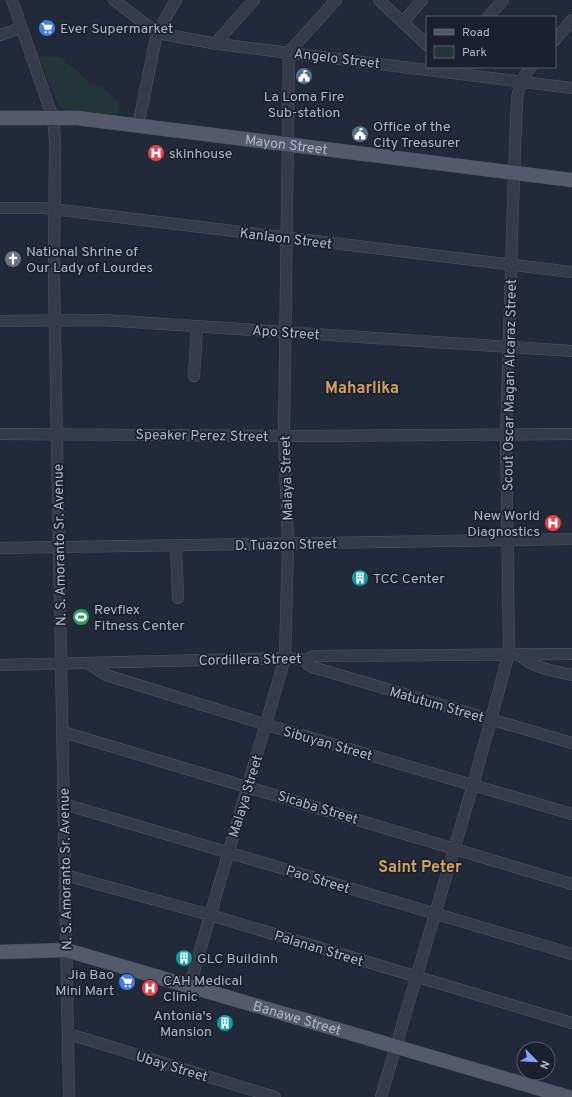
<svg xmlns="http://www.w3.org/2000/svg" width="572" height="1097" font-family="Overpass,sans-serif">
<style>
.green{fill:#24353a}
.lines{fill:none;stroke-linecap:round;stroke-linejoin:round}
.minor-casing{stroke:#515664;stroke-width:12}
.major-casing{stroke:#3f4453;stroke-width:15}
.minor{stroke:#363b4a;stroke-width:11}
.major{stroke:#545a6a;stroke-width:14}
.labels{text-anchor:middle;stroke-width:3.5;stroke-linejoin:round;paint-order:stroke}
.poi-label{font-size:14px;fill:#b1b6c6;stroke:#1b202e;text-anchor:start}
.street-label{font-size:14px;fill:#b1b6c6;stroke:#1b202e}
.quarter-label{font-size:16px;font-weight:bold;fill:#d1a161;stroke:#1b202e}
</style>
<rect width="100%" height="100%" fill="#222939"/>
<polygon class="green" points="39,56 61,57 89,82 105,90 119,103 119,115 66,111 58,104"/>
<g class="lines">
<g class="minor-casing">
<g id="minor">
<polyline points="12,0 53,118 55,140 54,279 69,1097"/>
<polyline points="114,0 157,33 218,44 572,88"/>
<polyline points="379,0 427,45"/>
<polyline points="488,17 503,0"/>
<polyline points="403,22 422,0"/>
<polyline points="0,35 21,28"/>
<polyline points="555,40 572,20"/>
<polyline points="218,44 220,38 254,0"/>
<polyline points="138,126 157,33 176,0"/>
<polyline points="0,208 44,208 572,272"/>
<polyline points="0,321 103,320 572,351"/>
<polyline points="194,376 197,326"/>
<polyline points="0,434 305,436 572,434"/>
<polyline points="176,546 178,598"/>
<polyline points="0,548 572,539"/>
<path d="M519,654C530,668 555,671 572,675"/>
<polyline points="307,660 308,665 312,667 572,743"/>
<polyline points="88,663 106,675 267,725 572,814"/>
<polyline points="0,665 285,658 307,660 313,656 572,654"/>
<polyline points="63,732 572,884"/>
<polyline points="64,804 572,954"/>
<polyline points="65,875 210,915 572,1023"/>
<polyline points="190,985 285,658 288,544 284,435 289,52 336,0"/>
<polyline points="69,1034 275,1097"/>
<polyline points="381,1097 473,785 509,653 506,436 514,173 517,98 521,81 531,67"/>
</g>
</g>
<g class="major-casing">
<g id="major">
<path id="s1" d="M0,118H77L572,180"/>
<path id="s2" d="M0,952L66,950L568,1097"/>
</g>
</g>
<use href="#minor" class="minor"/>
<use href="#major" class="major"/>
</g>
<defs>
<g id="supermarket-disc" transform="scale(0.9)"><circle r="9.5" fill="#3f7fe0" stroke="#1b202e"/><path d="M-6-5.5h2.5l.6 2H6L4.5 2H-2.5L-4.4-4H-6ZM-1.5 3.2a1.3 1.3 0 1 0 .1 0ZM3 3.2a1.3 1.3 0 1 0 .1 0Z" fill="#fff"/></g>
<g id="civic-disc" transform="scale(0.9)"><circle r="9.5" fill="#5c6f8a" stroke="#1b202e"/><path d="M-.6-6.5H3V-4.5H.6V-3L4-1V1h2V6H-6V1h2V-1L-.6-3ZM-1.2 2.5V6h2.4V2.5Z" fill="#fff"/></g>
<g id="hospital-disc" transform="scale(0.9)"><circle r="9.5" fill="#e0444e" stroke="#1b202e"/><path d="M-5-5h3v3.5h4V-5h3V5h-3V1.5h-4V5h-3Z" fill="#fff"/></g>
<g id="church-disc" transform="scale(0.9)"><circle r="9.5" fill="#6b7280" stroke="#1b202e"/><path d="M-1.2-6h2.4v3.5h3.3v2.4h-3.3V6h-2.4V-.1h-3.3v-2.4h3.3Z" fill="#fff"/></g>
<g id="building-disc" transform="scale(0.9)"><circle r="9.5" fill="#0f9aa8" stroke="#1b202e"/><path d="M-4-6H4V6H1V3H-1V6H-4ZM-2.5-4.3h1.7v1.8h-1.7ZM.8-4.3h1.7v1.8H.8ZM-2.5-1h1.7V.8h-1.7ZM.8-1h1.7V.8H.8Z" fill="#fff"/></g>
<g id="stadium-disc" transform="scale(0.9)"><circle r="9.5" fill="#2e9e5b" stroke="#1b202e"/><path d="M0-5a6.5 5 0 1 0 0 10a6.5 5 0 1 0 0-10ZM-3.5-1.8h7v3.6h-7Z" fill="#fff"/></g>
</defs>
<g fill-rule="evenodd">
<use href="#supermarket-disc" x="47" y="28"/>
<use href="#civic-disc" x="304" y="76"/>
<use href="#civic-disc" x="360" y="134"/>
<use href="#hospital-disc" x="156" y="153"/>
<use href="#church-disc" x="13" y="259"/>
<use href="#hospital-disc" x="553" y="523"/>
<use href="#building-disc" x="360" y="578"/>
<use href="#stadium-disc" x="81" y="617"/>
<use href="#building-disc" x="184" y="958"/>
<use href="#supermarket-disc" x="127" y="982"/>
<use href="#hospital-disc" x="150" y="988"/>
<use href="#building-disc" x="225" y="1023"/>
</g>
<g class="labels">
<g class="poi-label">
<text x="60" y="33">Ever Supermarket</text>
<text x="304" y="101" text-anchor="middle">La Loma Fire<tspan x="304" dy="16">Sub-station</tspan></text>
<text x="373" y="131">Office of the<tspan x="373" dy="16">City Treasurer</tspan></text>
<text x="169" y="158">skinhouse</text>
<text x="26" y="256">National Shrine of<tspan x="26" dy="16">Our Lady of Lourdes</tspan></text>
<text x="540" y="520" text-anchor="end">New World<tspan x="540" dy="16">Diagnostics</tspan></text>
<text x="373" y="583">TCC Center</text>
<text x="94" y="614">Revflex<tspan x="94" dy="16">Fitness Center</tspan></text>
<text x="197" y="963">GLC Buildinh</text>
<text x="114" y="979" text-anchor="end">Jia Bao<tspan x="114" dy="16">Mini Mart</tspan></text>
<text x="163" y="985">CAH Medical<tspan x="163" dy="16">Clinic</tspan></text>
<text x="212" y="1020" text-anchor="end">Antonia's<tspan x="212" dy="16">Mansion</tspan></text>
</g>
<g class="street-label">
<text transform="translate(337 58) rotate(7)" y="5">Angelo Street</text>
<text dy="5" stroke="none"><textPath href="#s1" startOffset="288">Mayon Street</textPath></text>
<text transform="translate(286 238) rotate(7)" y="5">Kanlaon Street</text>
<text transform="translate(286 332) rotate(4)" y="5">Apo Street</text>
<text transform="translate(509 385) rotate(-89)" y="5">Scout Oscar Magan Alcaraz Street</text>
<text transform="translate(202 435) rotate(1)" y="5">Speaker Perez Street</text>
<text transform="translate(286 478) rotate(-92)" y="5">Malaya Street</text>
<text transform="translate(286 544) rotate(-1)" y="5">D. Tuazon Street</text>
<text transform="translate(59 545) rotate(-91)" y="5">N. S. Amoranto Sr. Avenue</text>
<text transform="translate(250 659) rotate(-1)" y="5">Cordillera Street</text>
<text transform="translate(437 704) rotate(16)" y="5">Matutum Street</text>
<text transform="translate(328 743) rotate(16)" y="5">Sibuyan Street</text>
<text transform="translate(245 796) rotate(-73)" y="5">Malaya Street</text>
<text transform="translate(318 807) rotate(17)" y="5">Sicaba Street</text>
<text transform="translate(65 869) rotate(-91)" y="5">N. S. Amoranto Sr. Avenue</text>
<text transform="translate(318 879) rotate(17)" y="5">Pao Street</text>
<text transform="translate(319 948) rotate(17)" y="5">Palanan Street</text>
<text dy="5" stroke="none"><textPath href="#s2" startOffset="307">Banawe Street</textPath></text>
<text transform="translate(172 1066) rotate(17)" y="5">Ubay Street</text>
</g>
<g class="quarter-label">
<text x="362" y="393">Maharlika</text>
<text x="420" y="872">Saint Peter</text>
</g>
</g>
<rect x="426" y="16" width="130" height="52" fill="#1b202e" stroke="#575c6b"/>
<rect x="434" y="29" width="20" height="6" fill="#545a6a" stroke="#575c6b"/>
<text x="462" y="36" font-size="12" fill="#b1b6c6">Road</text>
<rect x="434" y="46" width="20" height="12" fill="#24353a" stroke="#575c6b"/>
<text x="462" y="56" font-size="12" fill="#b1b6c6">Park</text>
<g transform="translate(536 1061) rotate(114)"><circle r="19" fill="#1b202e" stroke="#575c6b"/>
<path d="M0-3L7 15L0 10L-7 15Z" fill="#87a2f5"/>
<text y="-6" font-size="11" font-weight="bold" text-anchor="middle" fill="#b1b6c6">N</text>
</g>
</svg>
